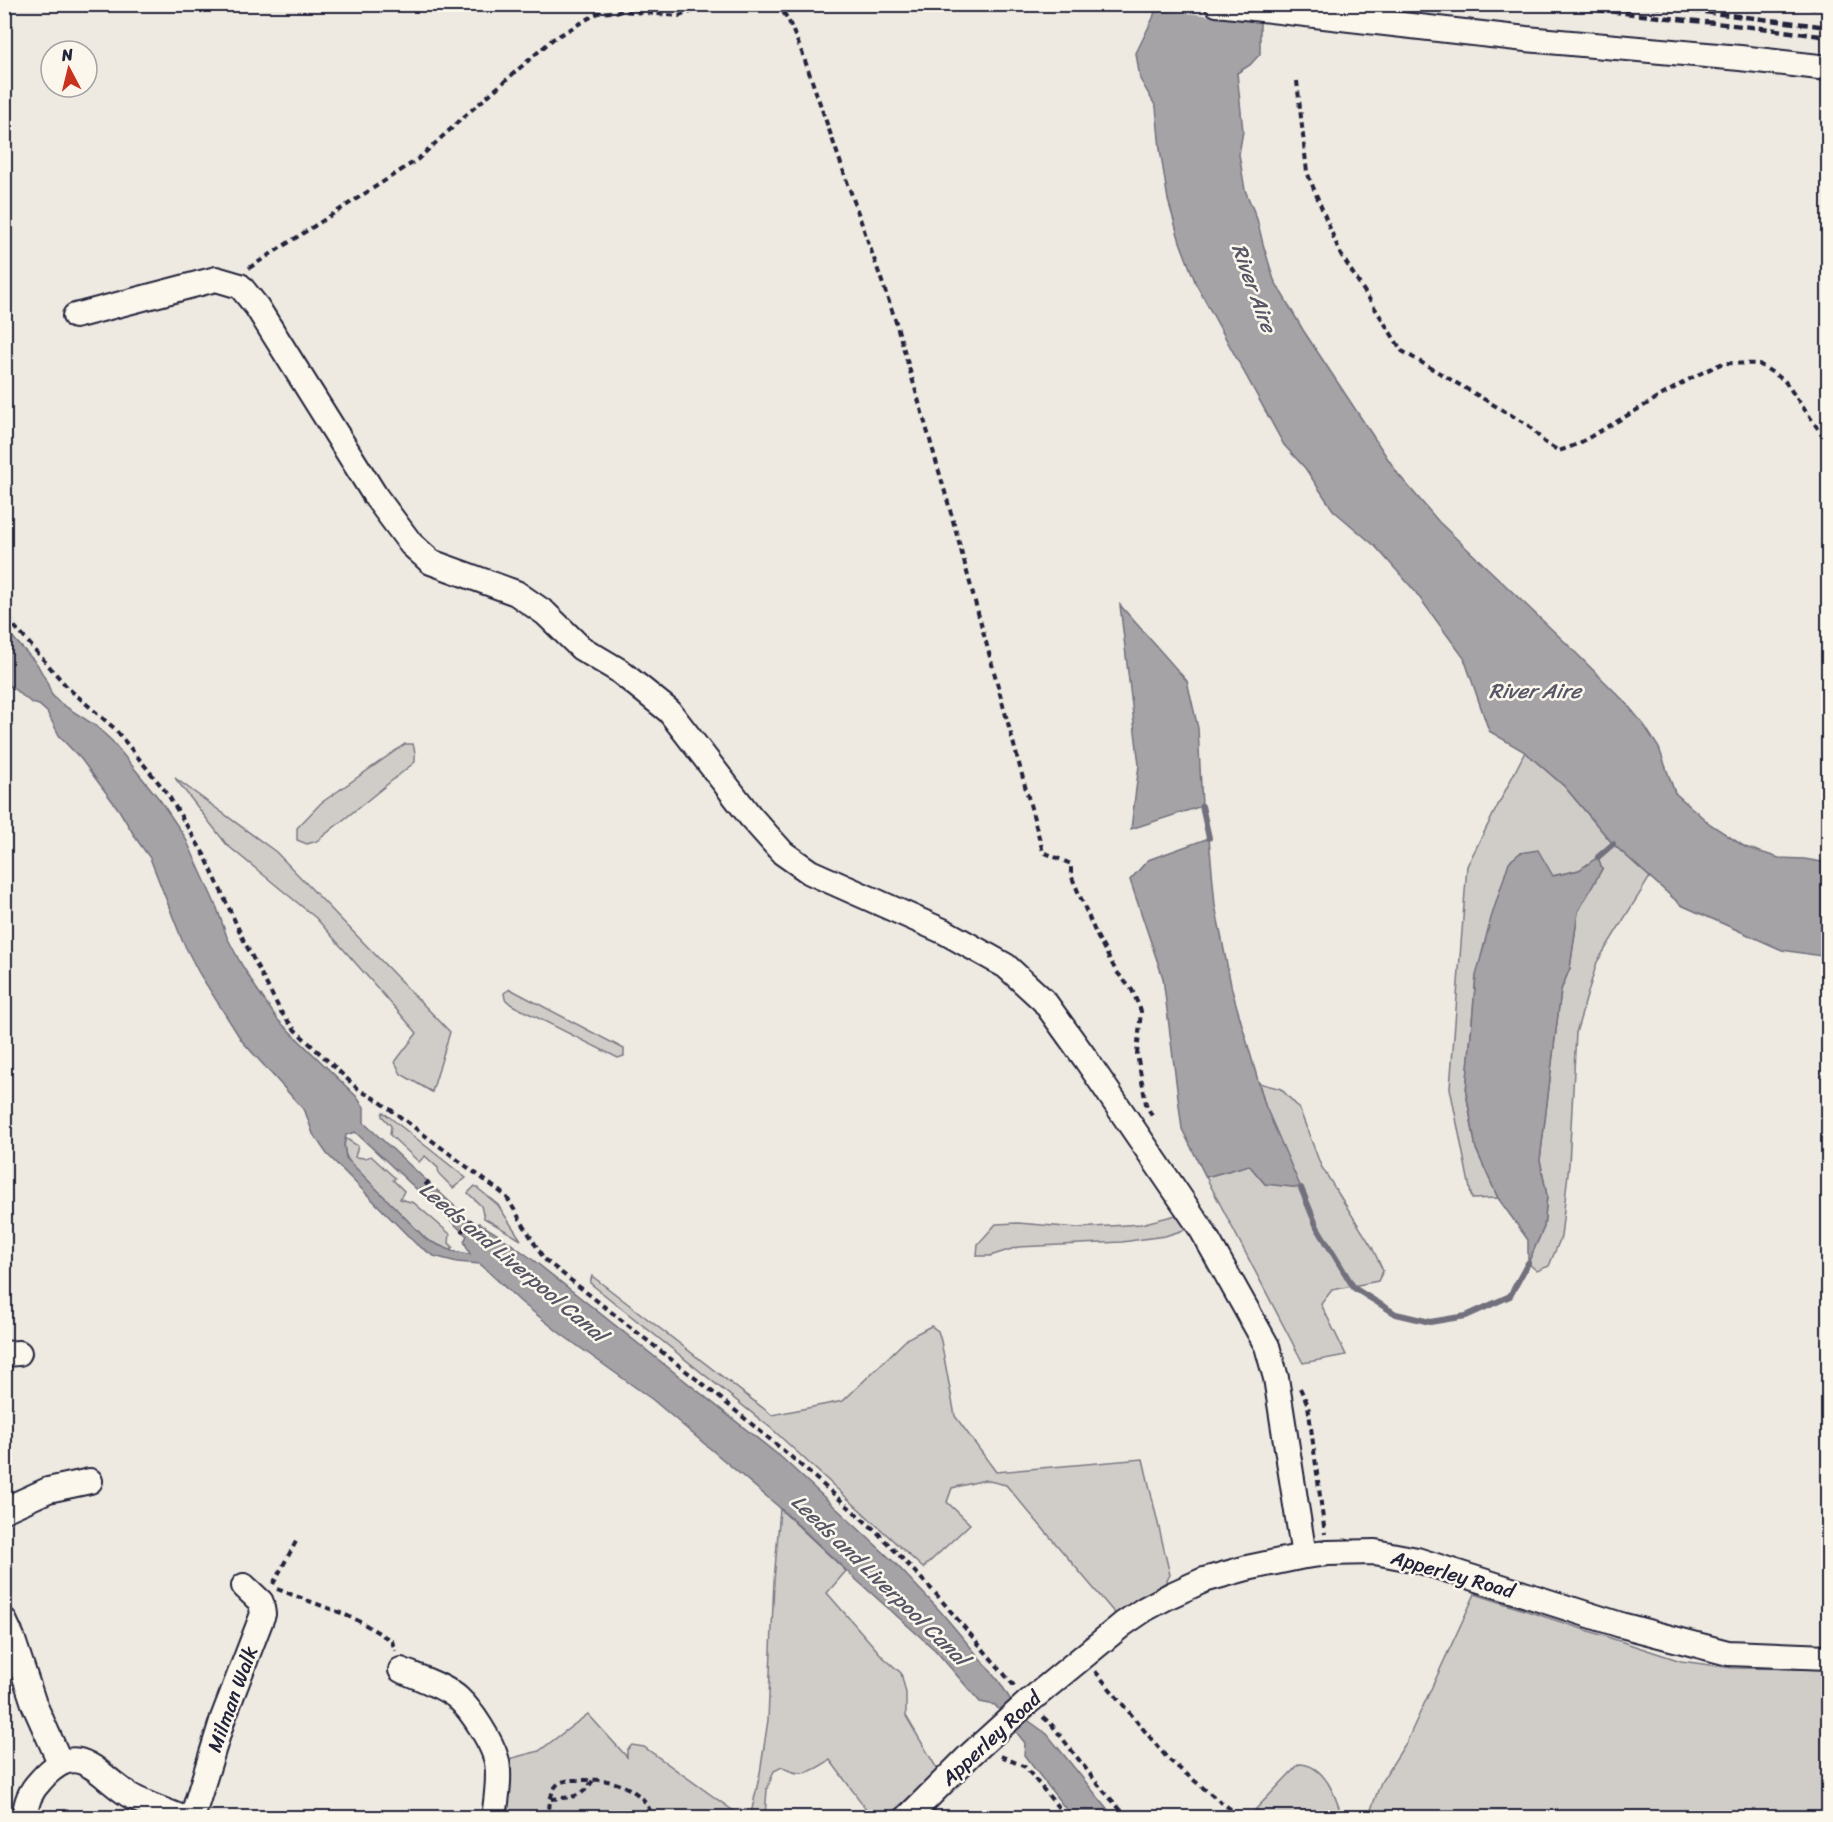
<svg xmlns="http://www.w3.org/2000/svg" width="1833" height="1822" font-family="Sriracha,sans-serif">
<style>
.green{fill:#d0cdc9;stroke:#797882;stroke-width:1.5}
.water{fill:#a6a3a7;stroke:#716f7c;stroke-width:1.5;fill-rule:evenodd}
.pier{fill:#eeeae2}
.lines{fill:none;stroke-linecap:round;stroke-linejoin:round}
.stream{stroke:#716f7c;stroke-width:6}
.minor-casing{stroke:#22223b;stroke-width:28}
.path{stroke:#22223b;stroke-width:4;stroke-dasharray:6 4.5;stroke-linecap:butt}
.minor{stroke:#fbf7ec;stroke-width:24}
.rail{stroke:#22223b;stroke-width:4.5;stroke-dasharray:9 4.5;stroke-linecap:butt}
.labels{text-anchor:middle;stroke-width:5;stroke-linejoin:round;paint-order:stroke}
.street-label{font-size:20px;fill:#22223b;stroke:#fbf7ec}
.water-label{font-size:21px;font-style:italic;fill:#575666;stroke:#fbf7ec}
</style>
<rect width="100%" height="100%" fill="#eeeae2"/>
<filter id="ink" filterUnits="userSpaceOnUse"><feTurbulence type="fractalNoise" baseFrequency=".0167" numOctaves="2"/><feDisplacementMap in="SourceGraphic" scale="12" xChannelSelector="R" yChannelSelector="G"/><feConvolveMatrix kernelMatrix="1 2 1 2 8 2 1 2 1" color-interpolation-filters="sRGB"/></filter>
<g filter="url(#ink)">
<g class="green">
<polygon points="405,744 413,744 415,752 415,762 317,841 307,844 297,840 297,828 321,803"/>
<polygon points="1525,752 1564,786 1613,844 1650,877 1597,962 1576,1033 1569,1164 1561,1237 1549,1266 1537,1271 1528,1263 1544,1227 1547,1196 1540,1160 1561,990 1570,968 1578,912 1602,869 1597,858 1579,870 1552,876 1476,976 1466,1092 1476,1149 1498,1198 1472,1199 1450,1088 1467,866"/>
<polygon points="175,778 276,852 450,1032 432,1092 401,1074 395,1062 417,1033 316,918 227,845"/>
<polygon points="510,989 624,1049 624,1056 618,1058 512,1005 505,999 504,993"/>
<polygon points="1259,1083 1281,1089 1299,1108 1321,1166 1372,1247 1383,1271 1378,1281 1332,1290 1321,1304 1346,1355 1303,1363 1206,1177 1249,1165 1265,1184 1265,1105"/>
<polygon points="383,1112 466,1178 453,1188 439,1174 438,1168 425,1156 419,1162 390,1135 391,1126 382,1116"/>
<path d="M345,1138L358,1146L355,1157L365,1158L371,1156L395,1178L393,1180L404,1191L400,1199L414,1203L450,1234L449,1243L453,1247L449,1250L427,1240L354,1168C346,1158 343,1152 345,1138Z"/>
<polygon points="475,1186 498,1205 521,1240 484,1218 481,1206 468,1193"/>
<polygon points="1176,1215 1187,1229 1165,1236 1122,1242 1018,1247 990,1256 977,1256 978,1244 996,1224 1018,1223 1078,1228 1141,1224"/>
<polygon points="592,1276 772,1415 843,1401 908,1338 931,1326 938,1331 941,1341 955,1416 996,1472 1143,1459 1170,1575 1166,1582 1117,1616 1006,1485 985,1480 952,1488 947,1502 970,1524 923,1568 772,1429 590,1283"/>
<path d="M780,1509L846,1571L827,1593L883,1657L901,1673L906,1693V1716L939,1772L886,1817L864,1818L867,1810L830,1760C813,1771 801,1779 782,1767L774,1771L767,1789L765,1817L750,1818L760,1773L768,1720L774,1581Z"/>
<polygon points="1475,1594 1681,1661 1732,1668 1828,1669 1828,1817 1368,1818 1381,1782 1406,1743"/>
<polygon points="588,1714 627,1757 627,1750 632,1745 644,1747 742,1817 501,1818 501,1761 539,1751"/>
<path d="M1299,1764C1325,1764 1336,1797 1342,1817H1274L1255,1810Z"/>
</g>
<g class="water">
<polygon points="1157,5 1260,5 1260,54 1250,65 1237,73 1243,131 1239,154 1245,190 1257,219 1263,244 1274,280 1303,330 1398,474 1439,522 1565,642 1625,702 1644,725 1659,748 1675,793 1710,824 1745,847 1779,858 1804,859 1828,863 1828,940 1826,939 1821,956 1782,950 1681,905 1613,844 1564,786 1525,752 1489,731 1464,658 1414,590 1375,546 1333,510 1305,468 1284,445 1196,284 1180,242 1168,200 1160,149 1156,107 1140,79 1136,53 1153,18"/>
<polygon points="1120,605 1187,681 1198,728 1202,806 1131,829 1139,765"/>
<path d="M4,626L16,641L37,664L46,680L52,695L60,703L96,726L112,741L160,800L185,837L217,908L227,937L240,962L256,988L278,1020L356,1096L364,1107V1123L476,1226L479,1223L500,1236L528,1256L782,1458L894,1562L941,1612L999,1681L1015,1707L1029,1721L1047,1734L1114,1817H1072L1024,1755L1025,1743L995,1705L980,1702L935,1650L852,1576L779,1507L653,1400L561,1334L522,1303L480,1264L457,1262L434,1256L417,1245L327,1154L313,1134L305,1111L242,1041L199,973L182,940L150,858L137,840L119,810L81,759L60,737L47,712L39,705L32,703L5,682ZM355,1132L467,1236L464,1241L470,1254L452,1251L427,1240L346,1158L344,1145L346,1135Z"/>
<polygon points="1209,838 1215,905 1232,990 1265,1105 1301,1188 1265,1184 1249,1165 1206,1177 1182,1129 1163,978 1130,880 1148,860"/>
<polygon points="1538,850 1553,876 1579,870 1598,857 1602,869 1578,912 1570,968 1561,990 1540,1160 1547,1196 1544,1227 1528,1263 1528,1240 1498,1198 1476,1149 1466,1092 1476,976 1491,918 1509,862 1520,853"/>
</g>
<polygon class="pier" points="1154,4 1263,4 1264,22 1152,9"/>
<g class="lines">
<g class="stream">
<polyline points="1202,806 1209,838"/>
<polyline points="1598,857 1613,844"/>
<polyline points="1301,1188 1317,1227 1354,1288 1396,1314 1430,1322 1466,1316 1510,1296 1528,1263"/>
</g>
<g class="minor-casing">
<g id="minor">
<polyline points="1217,4 1526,39 1740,58 1828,68"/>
<polyline points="75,316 216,279 240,286 257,307 376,497 411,544 431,562 516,593 545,613 581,648 618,670 669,711 750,816 783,853 810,872 945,932 1006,966 1044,1001 1085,1058 1202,1230 1267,1346 1276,1378 1304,1556"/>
<polyline points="4,1354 19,1353"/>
<polyline points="4,1510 48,1490 90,1481"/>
<polyline points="4,1620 12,1637 34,1704 60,1762"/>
<path d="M401,1670C417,1677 447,1687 459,1699C472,1711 491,1741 496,1758C501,1774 496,1801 494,1818"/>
<path d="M25,1818C25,1803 31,1790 41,1780C77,1739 94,1771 126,1793C142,1804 164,1810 182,1818"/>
<polyline points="192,1818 223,1718 263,1614 261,1602 244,1586"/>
<polyline points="907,1818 970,1755 1027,1703 1123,1624 1145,1609 1171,1595 1204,1580 1247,1568 1304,1556 1327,1553 1375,1552 1417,1560 1621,1625 1728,1653 1828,1657"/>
</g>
</g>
<g class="path">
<polyline points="777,4 788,19 803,55 895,319 949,506 1043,852 1071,864 1071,875 1096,934 1116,971 1132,990 1141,1011 1137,1054 1146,1104 1152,1116"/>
<polyline points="1789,4 1828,10"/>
<polyline points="1297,81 1307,172 1340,253 1402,351 1528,425 1544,442 1559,451 1578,444 1695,376 1723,363 1759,364 1784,380 1828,443"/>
<polyline points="249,268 417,160 466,115 553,39 598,13 624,11 679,16 713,4"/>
<polyline points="4,608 15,627 68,688 114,728 167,793 205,856 245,943 281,1012 295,1030 359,1090 379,1101 506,1196 544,1259 719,1397 790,1456 876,1531 936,1594 1016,1688"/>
<polyline points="418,1193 430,1180"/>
<polyline points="461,1232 474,1218"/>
<polyline points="1300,1388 1308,1405 1325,1534"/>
<polyline points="273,1584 298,1538"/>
<polyline points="277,1589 341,1613 361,1622 392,1641 395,1651"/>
<polyline points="1095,1671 1168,1759 1218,1800 1243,1818"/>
<polyline points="1043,1717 1052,1725 1100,1787 1128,1818"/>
<polyline points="1001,1756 1025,1767 1067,1818"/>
<path d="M551,1799C570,1797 582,1799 593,1780"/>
<path d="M554,1818L549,1809C550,1802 551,1792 556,1786C562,1779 574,1780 583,1780C591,1780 599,1779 607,1781C624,1784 651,1797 651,1818"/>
</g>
<use href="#minor" class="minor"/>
<g class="rail">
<polyline points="1544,4 1769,29 1828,37"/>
<polyline points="1638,4 1828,27"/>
</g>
</g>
</g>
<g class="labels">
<g class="street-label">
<text transform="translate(1453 1574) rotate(16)" y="7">Apperley Road</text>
<text transform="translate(232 1699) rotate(-70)" y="7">Milman Walk</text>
<text transform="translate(991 1738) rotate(-43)" y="7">Apperley Road</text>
</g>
<g class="water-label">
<text transform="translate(1254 288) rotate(70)" y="7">River Aire</text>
<text x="1535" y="698">River Aire</text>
<text transform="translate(513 1262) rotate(40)" y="7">Leeds and Liverpool Canal</text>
<text transform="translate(880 1580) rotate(44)" y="7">Leeds and Liverpool Canal</text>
</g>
</g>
<rect width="1833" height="1822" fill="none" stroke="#fbf7ec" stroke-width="24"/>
<rect x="12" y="12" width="1809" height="1798" fill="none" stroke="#22223b" stroke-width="2" filter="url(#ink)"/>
<g transform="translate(69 69) rotate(353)"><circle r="28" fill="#fbf7ec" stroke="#a4a2a5" stroke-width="1.5"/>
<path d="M0-4.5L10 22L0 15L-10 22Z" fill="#c8321e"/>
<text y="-9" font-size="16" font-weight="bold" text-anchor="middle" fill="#22223b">N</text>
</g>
</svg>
